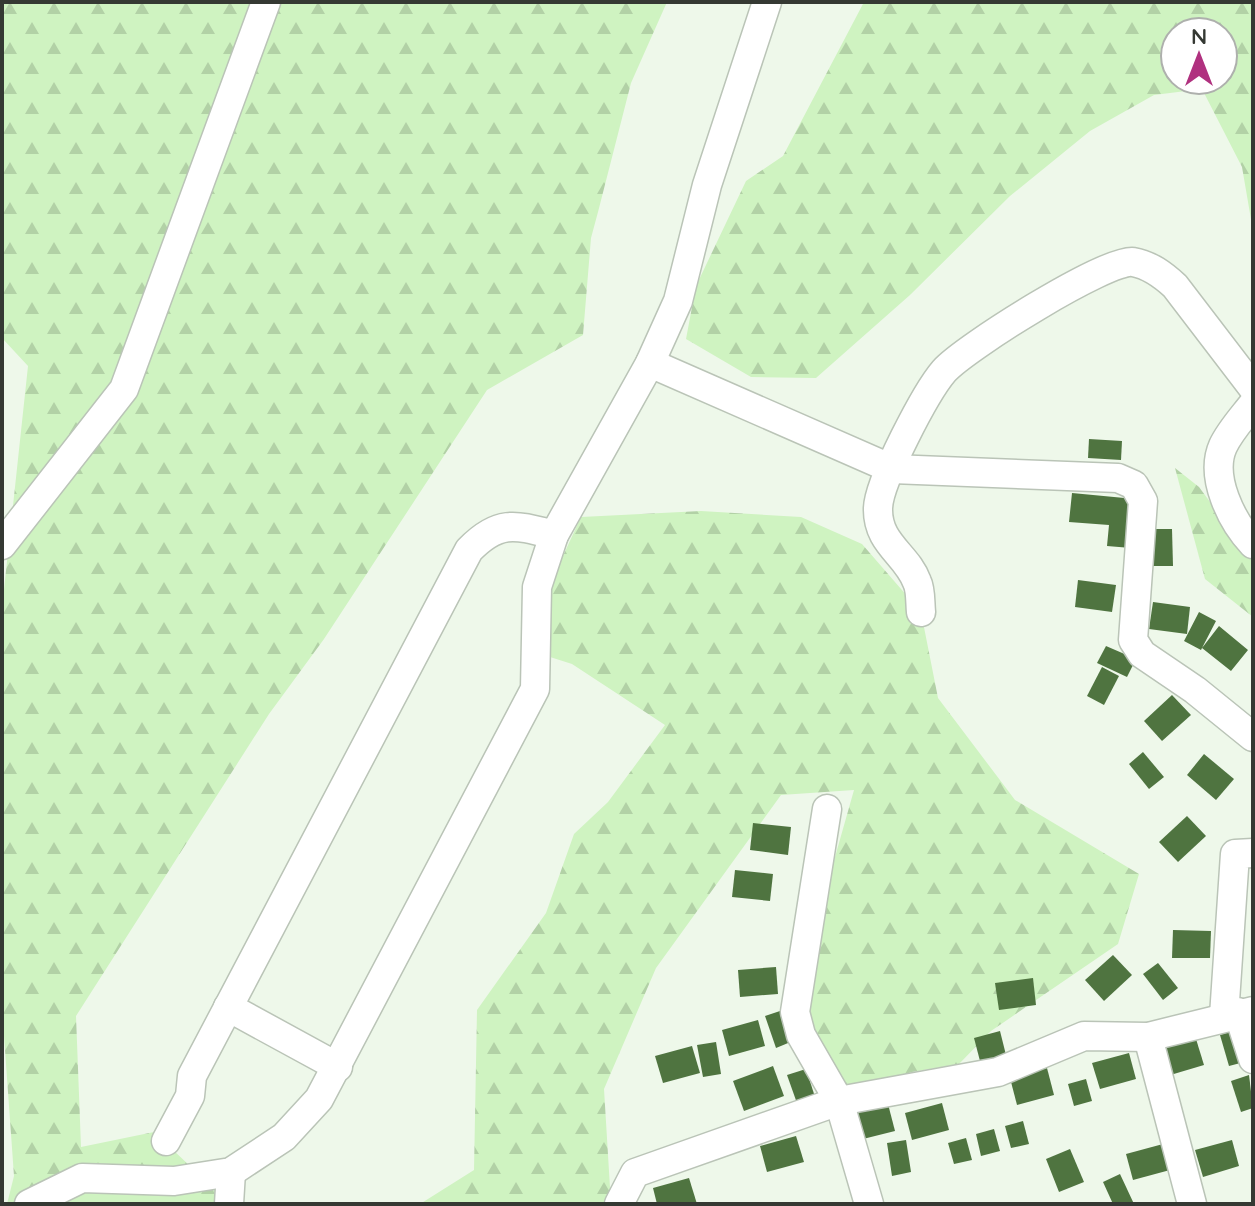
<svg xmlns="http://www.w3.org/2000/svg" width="1255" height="1206" font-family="Quicksand,sans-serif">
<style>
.forest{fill:url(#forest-firs);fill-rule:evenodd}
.building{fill:#4f7440}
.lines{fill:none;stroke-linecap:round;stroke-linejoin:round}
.street-casing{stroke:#bac4b7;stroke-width:31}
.street{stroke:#fff;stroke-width:28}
</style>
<defs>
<pattern id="forest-firs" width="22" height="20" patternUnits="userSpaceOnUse" patternTransform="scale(2)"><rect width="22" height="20" fill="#cff3c1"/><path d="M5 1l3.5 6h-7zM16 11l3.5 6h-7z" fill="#b2d1a6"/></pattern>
</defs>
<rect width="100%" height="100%" fill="#eef8ea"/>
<g class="forest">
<polygon points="2,2 667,2 631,83 598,212 591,238 583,335 487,390 324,639 269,714 76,1016 81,1147 154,1132 227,1201 239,1204 7,1204 14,1176 2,1008 2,608 28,366 2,338"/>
<path d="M864,2H1253V231L1242,167L1202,89L1154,95L1090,131L1010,196L910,295L816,378L751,377L686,339L696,286L746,181L783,156ZM1175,32H1223V80H1175Z"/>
<polygon points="1175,468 1199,487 1253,560 1253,617 1205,579"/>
<polygon points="701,511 801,517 862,544 921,612 938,698 1015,800 1139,874 1118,944 991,1031 959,1064 912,1072 863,1088 829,1080 799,984 854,790 781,795 656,968 604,1089 611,1204 420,1204 474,1170 477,1010 546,913 574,834 608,802 665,725 572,664 550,657 550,584 581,517"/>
</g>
<g class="building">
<polygon points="1089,439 1122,441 1121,460 1088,458"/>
<polygon points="1072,493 1135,499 1131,548 1107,546 1109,525 1069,522"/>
<polygon points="1149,529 1172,529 1173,566 1150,566"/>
<polygon points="1078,580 1116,585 1112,612 1075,607"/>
<polygon points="1153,602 1190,607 1187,634 1149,629"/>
<polygon points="1199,612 1216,621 1202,648 1219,626 1248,650 1231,671 1202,648 1201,650 1184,641"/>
<polygon points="1106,646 1136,659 1127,677 1097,663"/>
<polygon points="1102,667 1119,676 1104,705 1087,696"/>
<polygon points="1172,695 1191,715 1162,741 1144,721"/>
<polygon points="1143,752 1164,777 1149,789 1129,764"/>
<polygon points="1204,754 1234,779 1216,800 1187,775"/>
<polygon points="1187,816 1206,836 1178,862 1159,842"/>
<polygon points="753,823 791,827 788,855 750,850"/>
<polygon points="735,870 773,874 770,901 732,897"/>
<polygon points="1173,930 1211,931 1210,958 1172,958"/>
<polygon points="1113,955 1132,975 1104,1001 1085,980"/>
<polygon points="1158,963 1178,988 1163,1000 1143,974"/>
<polygon points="776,967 778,994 740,997 738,970"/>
<polygon points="1033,978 1036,1005 999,1010 995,983"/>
<polygon points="783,1010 793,1041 776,1048 765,1016"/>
<polygon points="758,1020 765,1046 729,1056 722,1030"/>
<polygon points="1238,1029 1248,1061 1229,1066 1220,1035"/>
<polygon points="1000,1031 1006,1055 980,1061 974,1038"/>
<polygon points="1196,1039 1204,1065 1167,1076 1160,1049"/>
<polygon points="716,1042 721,1074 703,1077 697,1045"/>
<polygon points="692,1046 700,1073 663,1083 655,1056"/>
<polygon points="1129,1053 1136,1079 1100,1089 1092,1063"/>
<polygon points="773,1066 784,1096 744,1111 733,1081"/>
<polygon points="1047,1068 1054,1095 1017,1105 1010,1078"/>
<polygon points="806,1069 816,1100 798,1106 787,1075"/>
<polygon points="1249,1075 1253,1108 1241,1112 1231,1081"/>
<polygon points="1086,1079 1092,1101 1074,1106 1068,1084"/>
<polygon points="942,1103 949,1130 912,1140 905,1113"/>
<polygon points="888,1104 895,1131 859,1140 851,1114"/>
<polygon points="1023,1121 1029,1144 1011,1148 1005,1126"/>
<polygon points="994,1129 1000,1151 981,1156 976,1134"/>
<polygon points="796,1136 804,1162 767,1172 760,1146"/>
<polygon points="966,1138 972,1160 954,1164 948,1143"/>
<polygon points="906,1140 911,1172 892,1176 887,1143"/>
<polygon points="1232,1140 1239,1166 1203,1177 1195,1150"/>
<polygon points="1163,1144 1170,1170 1133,1180 1126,1154"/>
<polygon points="1070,1149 1084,1182 1059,1192 1046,1159"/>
<polygon points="1120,1174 1134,1204 1113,1204 1103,1182"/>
<polygon points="689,1178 697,1204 657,1204 653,1188"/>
</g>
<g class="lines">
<g class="street-casing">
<g id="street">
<polyline points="650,363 892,469 1118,478 1134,485 1143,501 1133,640 1142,654 1195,690 1253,737"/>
<path d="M1253,404C1243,417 1230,431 1223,446C1209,477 1232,522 1253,544"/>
<polyline points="2,545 124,389 266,2"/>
<path d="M921,612C920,603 921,590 917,582C907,554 877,544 878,508C879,481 926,392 944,371C964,348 1108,258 1133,262C1150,265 1163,275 1175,286L1253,388"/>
<polyline points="827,809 795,1012 801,1035 839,1101 869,1204"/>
<polyline points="228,1007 338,1067"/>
<polyline points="1238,1012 1253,1059"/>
<polyline points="1224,1016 1235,854 1253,853"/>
<polyline points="1148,1037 1192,1204"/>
<path d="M166,1141L190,1096L192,1076L469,550C499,519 516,525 554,535"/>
<polyline points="29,1204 82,1178 174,1181 231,1172 284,1137 319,1099 535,689 537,587 554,535 650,363 678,301 707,185 767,2"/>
<polyline points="229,1204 231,1172"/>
<polyline points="619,1204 635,1173 839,1101 998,1072 1084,1036 1148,1037 1253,1011"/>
</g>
</g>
<use href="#street" class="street"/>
</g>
<rect width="1255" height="1206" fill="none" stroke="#353933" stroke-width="8"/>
<g transform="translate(1199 56)"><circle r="38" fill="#ffffff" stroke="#aeb0ad" stroke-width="2"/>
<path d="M0-6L14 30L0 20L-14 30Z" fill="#b0317f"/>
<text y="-12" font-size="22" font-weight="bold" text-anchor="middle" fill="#353933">N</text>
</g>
</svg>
